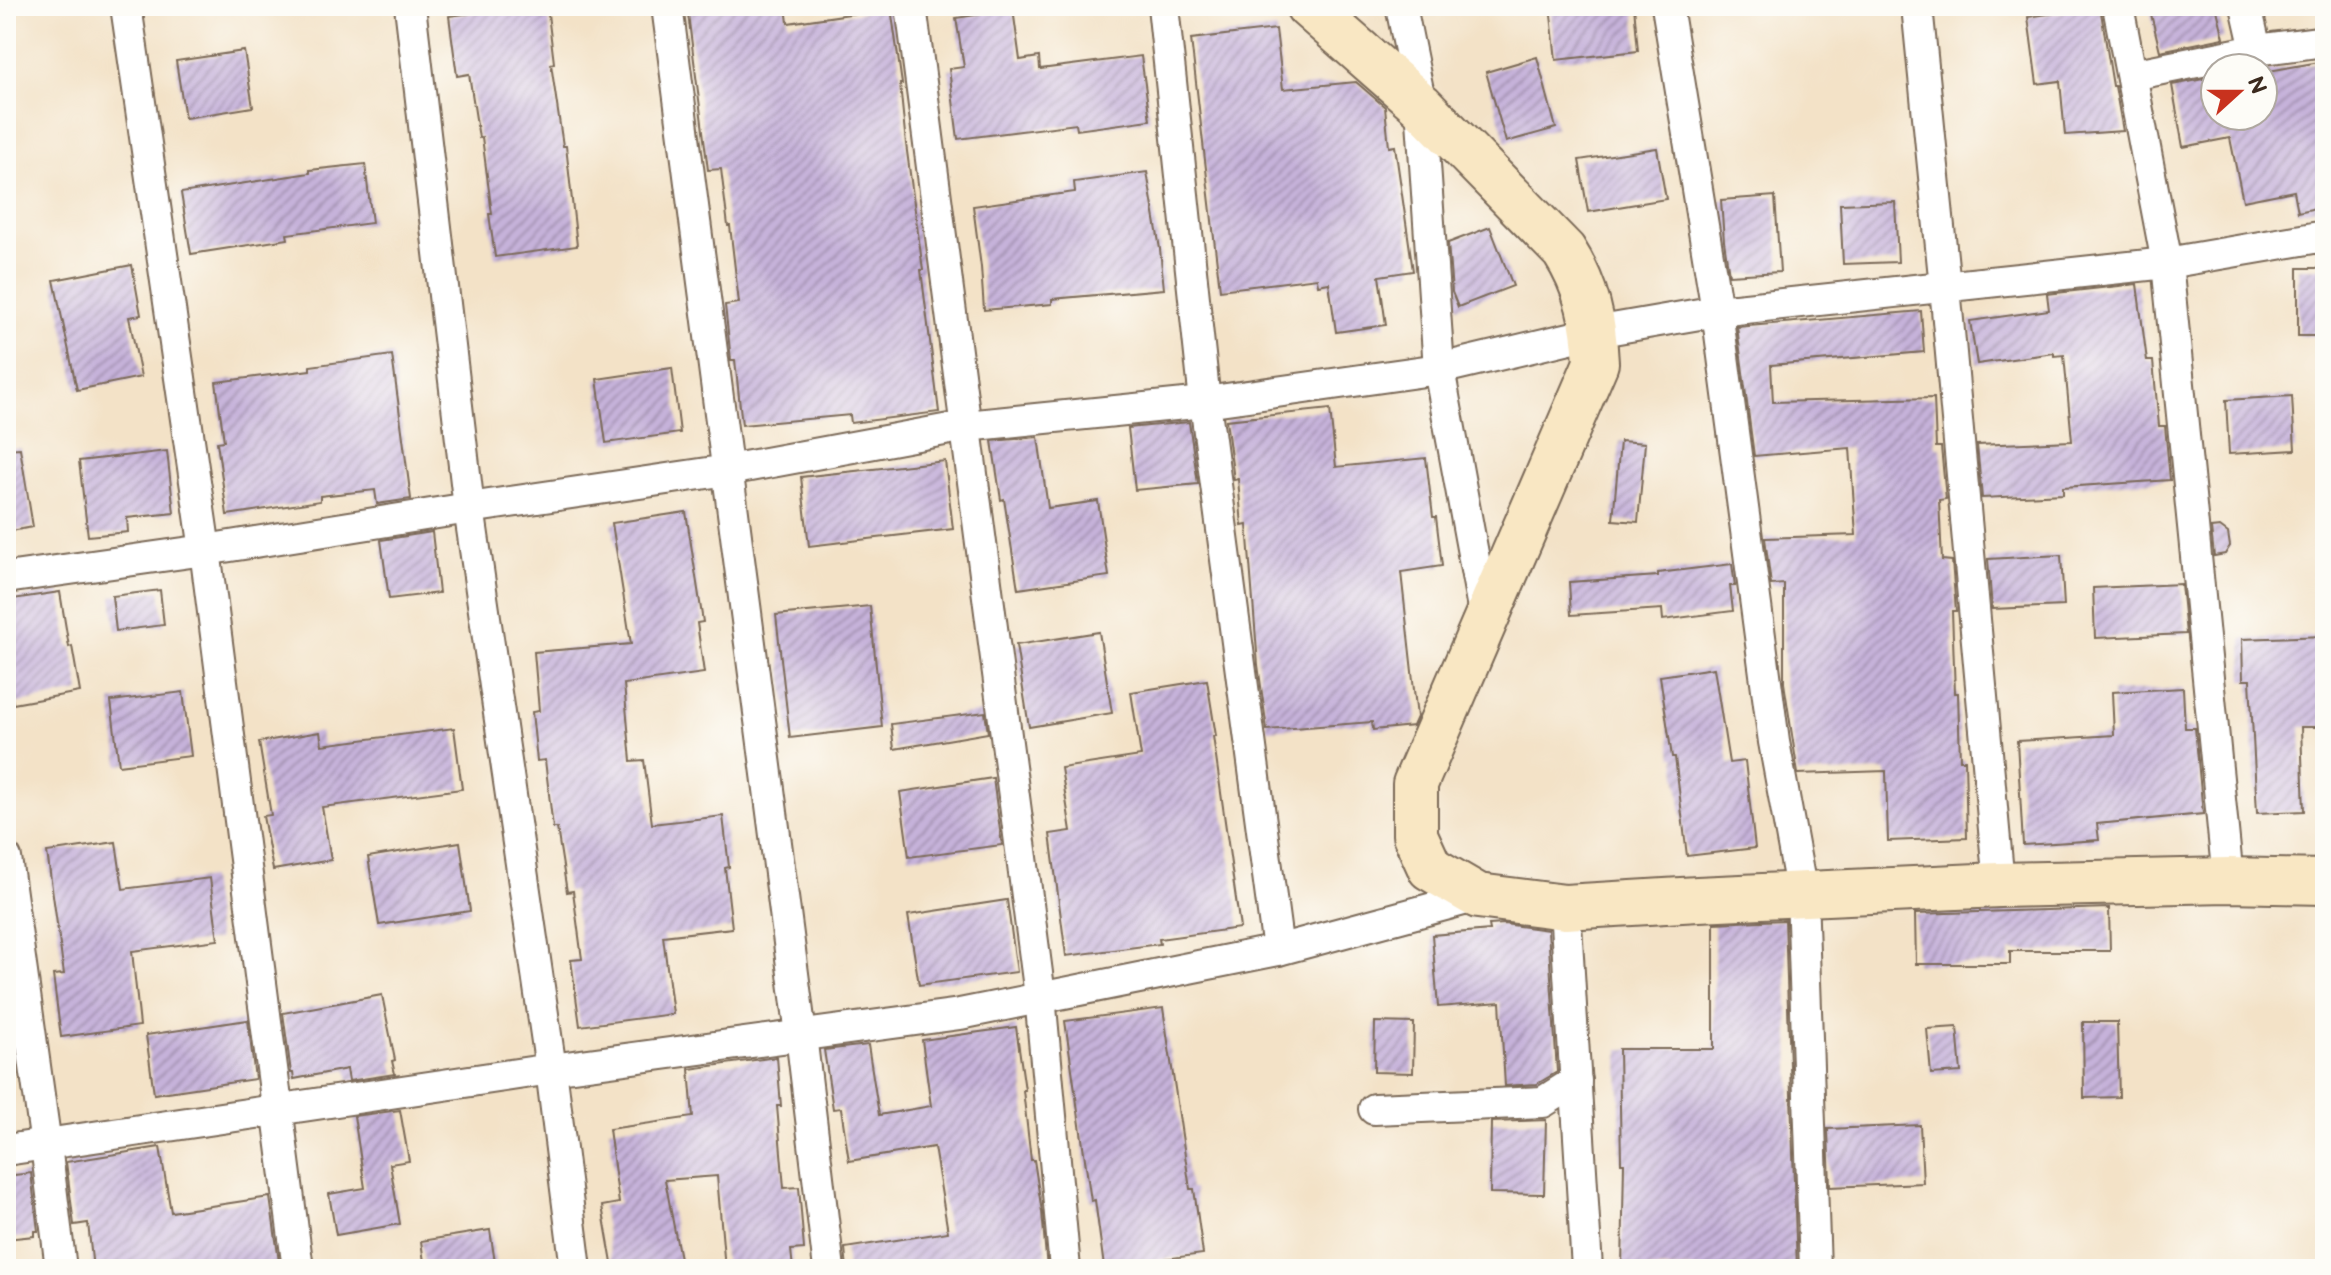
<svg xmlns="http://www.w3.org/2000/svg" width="2331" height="1275" font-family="'Balsamiq Sans',sans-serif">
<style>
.building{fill:url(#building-hatch)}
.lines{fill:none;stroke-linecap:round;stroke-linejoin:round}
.street-casing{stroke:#7b6a59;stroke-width:34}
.secondary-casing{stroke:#7b6a59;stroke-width:48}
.street{stroke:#fff;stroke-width:30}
.secondary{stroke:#f9e7c3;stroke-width:44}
</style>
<defs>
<pattern id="building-hatch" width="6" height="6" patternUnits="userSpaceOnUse" patternTransform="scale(2)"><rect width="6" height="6" fill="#c6b2da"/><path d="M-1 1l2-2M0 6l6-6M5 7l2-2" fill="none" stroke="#a291b0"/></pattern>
</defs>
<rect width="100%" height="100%" fill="#fdfcf7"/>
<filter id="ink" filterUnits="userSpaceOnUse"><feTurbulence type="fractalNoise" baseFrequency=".0125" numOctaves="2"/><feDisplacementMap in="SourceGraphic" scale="16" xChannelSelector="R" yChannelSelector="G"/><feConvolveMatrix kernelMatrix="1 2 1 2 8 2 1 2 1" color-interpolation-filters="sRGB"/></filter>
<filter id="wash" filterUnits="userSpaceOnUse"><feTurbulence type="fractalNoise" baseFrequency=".006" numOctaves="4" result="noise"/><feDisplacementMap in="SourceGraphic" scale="32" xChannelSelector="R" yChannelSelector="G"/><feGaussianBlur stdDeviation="1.8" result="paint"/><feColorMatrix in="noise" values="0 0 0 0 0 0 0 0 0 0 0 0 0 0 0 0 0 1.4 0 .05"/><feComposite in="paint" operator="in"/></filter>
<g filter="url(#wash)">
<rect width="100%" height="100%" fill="#f3e2c7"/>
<g id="blocks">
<g class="building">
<polygon points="522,6 547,6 554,63 551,64 563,146 566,146 577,246 495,257 489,214 492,214 482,137 479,138 469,74 457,76 449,16"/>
<polygon points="687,6 786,6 788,23 891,8 902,84 900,84 906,144 923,270 921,270 939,412 851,423 850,415 742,425 735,360 731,360 725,305 739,303 730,226 728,226 721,169 708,170"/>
<polygon points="1550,6 1634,6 1638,51 1556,60"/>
<polygon points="2100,6 2113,86 2115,86 2123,131 2065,135 2060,81 2037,84 2028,17"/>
<polygon points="2149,6 2216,6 2224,38 2160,51"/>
<polygon points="1013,9 1020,60 1039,57 1040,69 1141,56 1150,120 1077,130 1076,124 958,139 949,69 964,67 956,18"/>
<polygon points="1276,29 1283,89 1356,82 1385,107 1389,147 1395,146 1413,271 1379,276 1386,325 1336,332 1329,283 1318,285 1317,278 1220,290 1191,39"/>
<polygon points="244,51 253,107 185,118 176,61"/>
<polygon points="1537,57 1556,128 1506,142 1486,72"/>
<polygon points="2325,61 2325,206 2298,212 2294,191 2243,201 2230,138 2183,147 2172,85 2215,77 2215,116 2263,116 2263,72"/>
<polygon points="1657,148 1666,199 1588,212 1579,160"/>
<polygon points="365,164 372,223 287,234 288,239 191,254 181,193 310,173 310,170"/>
<polygon points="1147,172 1160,249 1164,289 1052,299 1052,304 984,310 981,267 973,206 1075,192 1074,182"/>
<polygon points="1775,196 1780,272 1729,275 1724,241 1721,200"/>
<polygon points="1895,202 1898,262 1843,264 1840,204"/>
<polygon points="1490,227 1513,286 1458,307 1452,292 1448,243"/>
<polygon points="132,265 141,315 129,317 141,377 77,390 54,280"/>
<rect x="2298" y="268" width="27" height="68"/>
<polygon points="2137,284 2147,361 2153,361 2159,426 2165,426 2170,480 2063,487 2063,494 1982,498 1977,445 2072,441 2064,355 2054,356 2054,353 1977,364 1970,321 2049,310 2047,294"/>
<polygon points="1921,311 1924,352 1771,365 1773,402 1934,398 1936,447 1941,447 1946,499 1939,500 1942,560 1952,561 1956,611 1952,611 1955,693 1958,693 1960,760 1965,760 1967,838 1888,841 1886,771 1798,774 1784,683 1784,584 1771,585 1765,538 1856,535 1850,448 1754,456 1737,327"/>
<polygon points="392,355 411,499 377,504 375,490 320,496 320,501 227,515 217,442 224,441 216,382 310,370 310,366"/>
<polygon points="672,368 680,433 606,443 597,379"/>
<polygon points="2292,396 2295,450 2229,454 2226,400"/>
<polygon points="1330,409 1336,467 1426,458 1433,517 1436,517 1442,566 1401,572 1417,717 1413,726 1373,730 1372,722 1267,730 1258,665 1247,525 1242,526 1238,479 1234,480 1226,420"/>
<polygon points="1189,422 1198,484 1135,490 1128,428"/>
<polygon points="1038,437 1048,508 1098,501 1109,576 1018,589 1004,499 1001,500 992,441"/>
<polygon points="1620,441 1645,443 1638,522 1613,520"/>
<polygon points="20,448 33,527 6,532 6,449"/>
<polygon points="167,451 174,513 127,518 128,532 88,536 79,461"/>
<polygon points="945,461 953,529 809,546 801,477"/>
<polygon points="686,512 703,622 697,623 704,673 624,684 631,761 644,760 652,824 723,816 729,867 725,868 732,928 663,936 673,1014 580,1026 571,960 582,959 573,891 567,892 557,828 553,828 545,760 537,761 532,712 539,711 534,652 631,644 612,523"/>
<polygon points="2220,527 2228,533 2230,546 2225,554 2214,556 2211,528"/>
<polygon points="432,532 439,593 389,599 381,540"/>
<polygon points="2061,555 2064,606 1992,609 1988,559"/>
<polygon points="1732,564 1735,586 1730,586 1733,611 1663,620 1662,609 1571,615 1569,582 1658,576 1658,573"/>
<polygon points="2181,584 2186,634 2095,638 2093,588"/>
<polygon points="160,590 164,625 116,631 112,596"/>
<polygon points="60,592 69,647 72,646 80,692 13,704 6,663 6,658 11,657 6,624 6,600"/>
<polygon points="870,606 882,727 790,738 776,615"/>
<polygon points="1099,632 1112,713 1029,727 1016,645"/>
<polygon points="2325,636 2325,727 2301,727 2304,811 2257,813 2250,680 2243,680 2242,639"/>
<polygon points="1714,668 1729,763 1745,761 1755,848 1687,856 1675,757 1672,757 1660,676"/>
<polygon points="1207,680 1216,736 1213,736 1240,928 1159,939 1160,944 1066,956 1050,834 1071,831 1061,768 1141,756 1131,692"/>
<polygon points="2183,688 2185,728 2195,728 2203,814 2097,824 2099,840 2023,845 2017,741 2114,735 2112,692"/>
<polygon points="183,692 191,756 119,765 111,701"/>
<polygon points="985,712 988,733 894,749 891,724"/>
<polygon points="454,728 462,789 322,807 331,860 273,870 263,816 271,815 259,742 320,732 322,745"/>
<polygon points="993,778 1002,845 909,857 900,792"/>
<polygon points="116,842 123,889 210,878 218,940 132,951 140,1026 61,1037 53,975 64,974 47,852"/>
<polygon points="460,842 470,911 379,925 368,857"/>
<polygon points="1007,900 1017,972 919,985 908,915"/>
<polygon points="2109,908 2110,951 2010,951 2010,964 1916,964 1915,914"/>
<polygon points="1785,920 1797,1269 1622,1269 1624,1163 1621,1163 1619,1049 1714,1049 1714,923"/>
<polygon points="1504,924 1548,930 1557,1072 1537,1084 1505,1086 1500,1002 1438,1007 1432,935 1490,930 1489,925"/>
<polygon points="382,995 395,1060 392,1061 395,1074 349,1081 347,1069 294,1079 293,1073 291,1073 283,1013"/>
<polygon points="1163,1008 1190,1189 1194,1189 1203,1254 1104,1267 1095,1200 1091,1201 1065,1021"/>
<polygon points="248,1020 255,1079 154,1094 146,1035"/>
<polygon points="1375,1022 1414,1023 1413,1073 1374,1072"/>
<polygon points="2083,1022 2117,1022 2119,1097 2084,1098"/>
<polygon points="1016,1027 1025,1090 1023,1090 1031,1160 1034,1160 1042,1212 1047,1269 847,1269 845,1248 948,1232 934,1147 849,1161 841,1108 833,1109 824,1050 868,1045 879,1115 931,1106 922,1040"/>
<polygon points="1957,1027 1961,1072 1931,1074 1927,1029"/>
<polygon points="777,1057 781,1106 777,1106 784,1188 799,1187 804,1249 791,1250 793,1269 725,1269 717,1176 665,1180 682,1269 613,1269 602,1206 619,1203 609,1129 693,1117 689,1069"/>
<polygon points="400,1110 409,1161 390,1164 400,1224 336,1235 329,1194 365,1188 354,1116"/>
<polygon points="1546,1120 1544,1194 1490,1193 1491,1122"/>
<polygon points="1920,1125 1923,1183 1830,1187 1828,1129"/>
<polygon points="160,1147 171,1212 270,1197 280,1269 184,1269 183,1264 141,1269 93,1269 88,1223 74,1225 66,1162"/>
<polygon points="31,1173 38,1231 34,1231 34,1236 6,1239 6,1176"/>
<polygon points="490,1230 496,1269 425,1269 421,1241"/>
</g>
</g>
</g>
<g filter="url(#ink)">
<use href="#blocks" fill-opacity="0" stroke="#7b6a59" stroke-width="2"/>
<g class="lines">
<g class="street-casing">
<g id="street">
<polyline points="126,6 205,550 298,1269"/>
<polyline points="410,6 469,508 551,1069 576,1269"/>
<polyline points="667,6 801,1035 829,1269"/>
<polyline points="911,6 1040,996 1065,1269"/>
<polyline points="1163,6 1205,402 1278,950"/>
<polyline points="1401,6 1421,105 1439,369 1485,619"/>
<polyline points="1667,6 1717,311 1774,742 1802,894 1815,1269"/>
<polyline points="1917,6 1945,287 1999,885"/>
<polyline points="2118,6 2167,263 2228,880"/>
<polyline points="2246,6 2256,50"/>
<polyline points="2132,75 2256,50 2325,41"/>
<polyline points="6,578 205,550 469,508 728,470 966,426 1205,402 1439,369 1595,332 1717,311 2167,263 2325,236"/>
<polyline points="6,858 46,1145 61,1269"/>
<polyline points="1565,907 1587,1269"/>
<polyline points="1374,1109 1543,1102 1576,1081"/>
<polyline points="6,1150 551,1069 960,1014 1278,950 1478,896"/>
</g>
</g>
<g class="secondary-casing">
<path id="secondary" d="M1308,6L1421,105L1564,251C1587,287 1594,321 1596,363L1415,784V835L1430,868L1478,896L1565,907L1698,899L1999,885L2228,880L2325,882"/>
</g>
<use href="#street" class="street"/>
<use href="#secondary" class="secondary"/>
</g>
</g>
<rect width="2331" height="1275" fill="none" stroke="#fdfcf7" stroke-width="32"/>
<g transform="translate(2239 92) rotate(69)"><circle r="38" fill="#fdfcf7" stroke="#afa8a0" stroke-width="2"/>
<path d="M0-6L14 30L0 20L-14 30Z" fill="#c8321e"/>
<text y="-12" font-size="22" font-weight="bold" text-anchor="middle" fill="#3b2a1e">N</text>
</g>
</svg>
